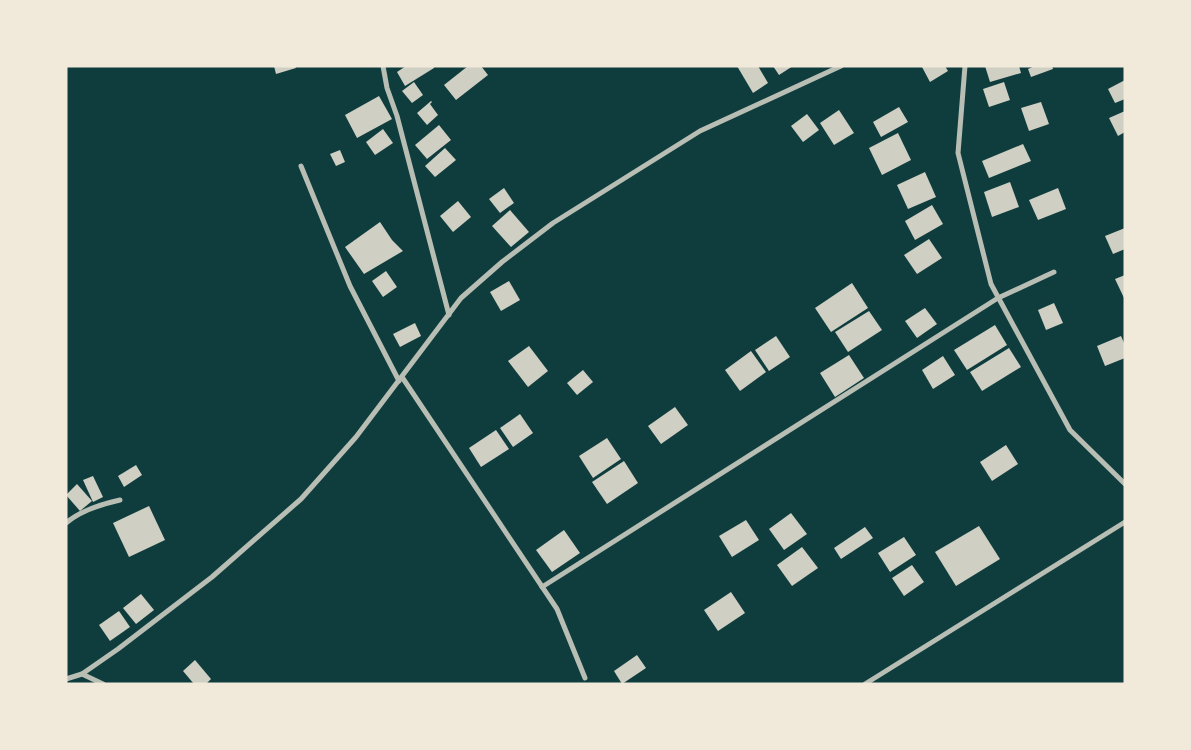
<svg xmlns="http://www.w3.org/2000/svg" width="1191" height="750" font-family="'Alegreya Sans',sans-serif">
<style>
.building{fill:#cfcfc3}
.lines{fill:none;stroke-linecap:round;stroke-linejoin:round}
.minor{stroke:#b8beb3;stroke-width:5}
</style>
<rect width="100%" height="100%" fill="#0f3d3e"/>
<g class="building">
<polygon points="274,66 295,66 296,68 276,74"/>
<polygon points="406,66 434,66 434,68 405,86 397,72"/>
<polygon points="468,66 481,66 488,75 456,100 444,85"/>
<polygon points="737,66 758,66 768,83 753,93"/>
<polygon points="773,66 793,66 779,75"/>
<polygon points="924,66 945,66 948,71 930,82 922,67"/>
<polygon points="985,66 1019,66 1021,73 990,82"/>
<polygon points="1035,66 1052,66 1053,69 1031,77 1028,69"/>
<polygon points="1125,80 1125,99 1115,103 1108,89"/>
<polygon points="414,82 423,95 412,103 402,91"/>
<polygon points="1004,82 1010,100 989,107 983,89"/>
<polygon points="379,96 392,119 357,138 345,115"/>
<polygon points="431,101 432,102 430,104 438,115 427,125 417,113"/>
<polygon points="1041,102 1049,124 1029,131 1021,108"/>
<polygon points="899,107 908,122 881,137 873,122"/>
<polygon points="839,110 854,133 834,145 820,123"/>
<polygon points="1125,111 1125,132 1118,136 1109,118"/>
<polygon points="807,114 819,130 803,142 791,126"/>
<polygon points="439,125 451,140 427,159 415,145"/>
<polygon points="383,129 393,143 375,155 366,142"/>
<polygon points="898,133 911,160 882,175 869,148"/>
<polygon points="1023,144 1031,161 989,178 982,161"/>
<polygon points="445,148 456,160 435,177 425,166"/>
<polygon points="340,150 345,162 336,166 330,154"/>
<polygon points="925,172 936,197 908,209 897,185"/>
<polygon points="1010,182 1019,207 992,217 984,192"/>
<polygon points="504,188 514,203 500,213 489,199"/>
<polygon points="1058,188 1066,209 1038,220 1029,200"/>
<polygon points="458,201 471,217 453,232 440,216"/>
<polygon points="932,205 943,224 915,240 905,221"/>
<polygon points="510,210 529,232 511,247 492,226"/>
<polygon points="380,222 392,240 403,251 364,274 345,247"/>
<polygon points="1125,228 1125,249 1113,254 1105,236"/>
<polygon points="929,239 942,258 917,274 904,255"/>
<polygon points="386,271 397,287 383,297 372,281"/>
<polygon points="1125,275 1125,300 1115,279"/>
<polygon points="509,281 520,300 501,311 490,292"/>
<polygon points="852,283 868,308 831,332 815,308"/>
<polygon points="1054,303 1063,323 1046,330 1038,310"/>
<polygon points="925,308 937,324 917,338 905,321"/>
<polygon points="869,311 882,330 848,352 835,332"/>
<polygon points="415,323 421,336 400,347 393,334"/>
<polygon points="995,325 1007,345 967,370 954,350"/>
<polygon points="776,336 790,357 769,371 755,350"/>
<polygon points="1121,336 1125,345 1125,358 1105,366 1097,346"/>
<polygon points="529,346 548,371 528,387 508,361"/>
<polygon points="1009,348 1021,367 982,391 970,372"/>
<polygon points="751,351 766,372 740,391 725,370"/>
<polygon points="849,355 864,378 835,397 820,373"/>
<polygon points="943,356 955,375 933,389 922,370"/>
<polygon points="583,370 593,382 577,395 567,383"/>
<polygon points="675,407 688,425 661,444 648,426"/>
<polygon points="520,414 533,433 513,447 500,428"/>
<polygon points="496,430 509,449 481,467 469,448"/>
<polygon points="607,438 621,459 593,478 579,456"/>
<polygon points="1006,445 1018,464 992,481 980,462"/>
<polygon points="624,461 638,483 607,504 592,482"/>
<polygon points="136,465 142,475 124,487 118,476"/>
<polygon points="93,476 103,497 93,502 83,480"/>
<polygon points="77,484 92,501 80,511 66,495"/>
<polygon points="149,506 165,540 129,557 113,523"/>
<polygon points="791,513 807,534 784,550 769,529"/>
<polygon points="746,520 759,540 732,557 719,536"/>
<polygon points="979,526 1000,559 956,586 935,552"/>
<polygon points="865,527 873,538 841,559 834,548"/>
<polygon points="564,530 580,553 552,572 536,550"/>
<polygon points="904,537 916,555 890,572 878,553"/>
<polygon points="802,547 818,568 792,586 777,565"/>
<polygon points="912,565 924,582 904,596 892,578"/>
<polygon points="731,592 745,613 718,631 704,610"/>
<polygon points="141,594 154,610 136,624 123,608"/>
<polygon points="119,611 130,627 110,641 99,625"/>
<polygon points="637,655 646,668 622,684 614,671"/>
<polygon points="195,660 211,679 206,684 194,684 183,671"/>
</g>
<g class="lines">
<g class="minor">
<polyline points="383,66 387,88 397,116 449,315"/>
<polyline points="965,66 958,153 991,284 1070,430 1125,484"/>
<polyline points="301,166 350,286 399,381"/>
<polyline points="402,377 557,609 585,678"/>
<path d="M66,523C80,511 102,504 120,500"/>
<polyline points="542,587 998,298 1054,272"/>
<polyline points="82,674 103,684"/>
<polyline points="66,679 82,674 118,649 212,577 301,499 356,437 461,298 502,262 553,223 700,131 841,66"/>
<polyline points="865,684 1125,522"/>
</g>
</g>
<rect width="1191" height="750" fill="none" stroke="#f1e9da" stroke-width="135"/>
</svg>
